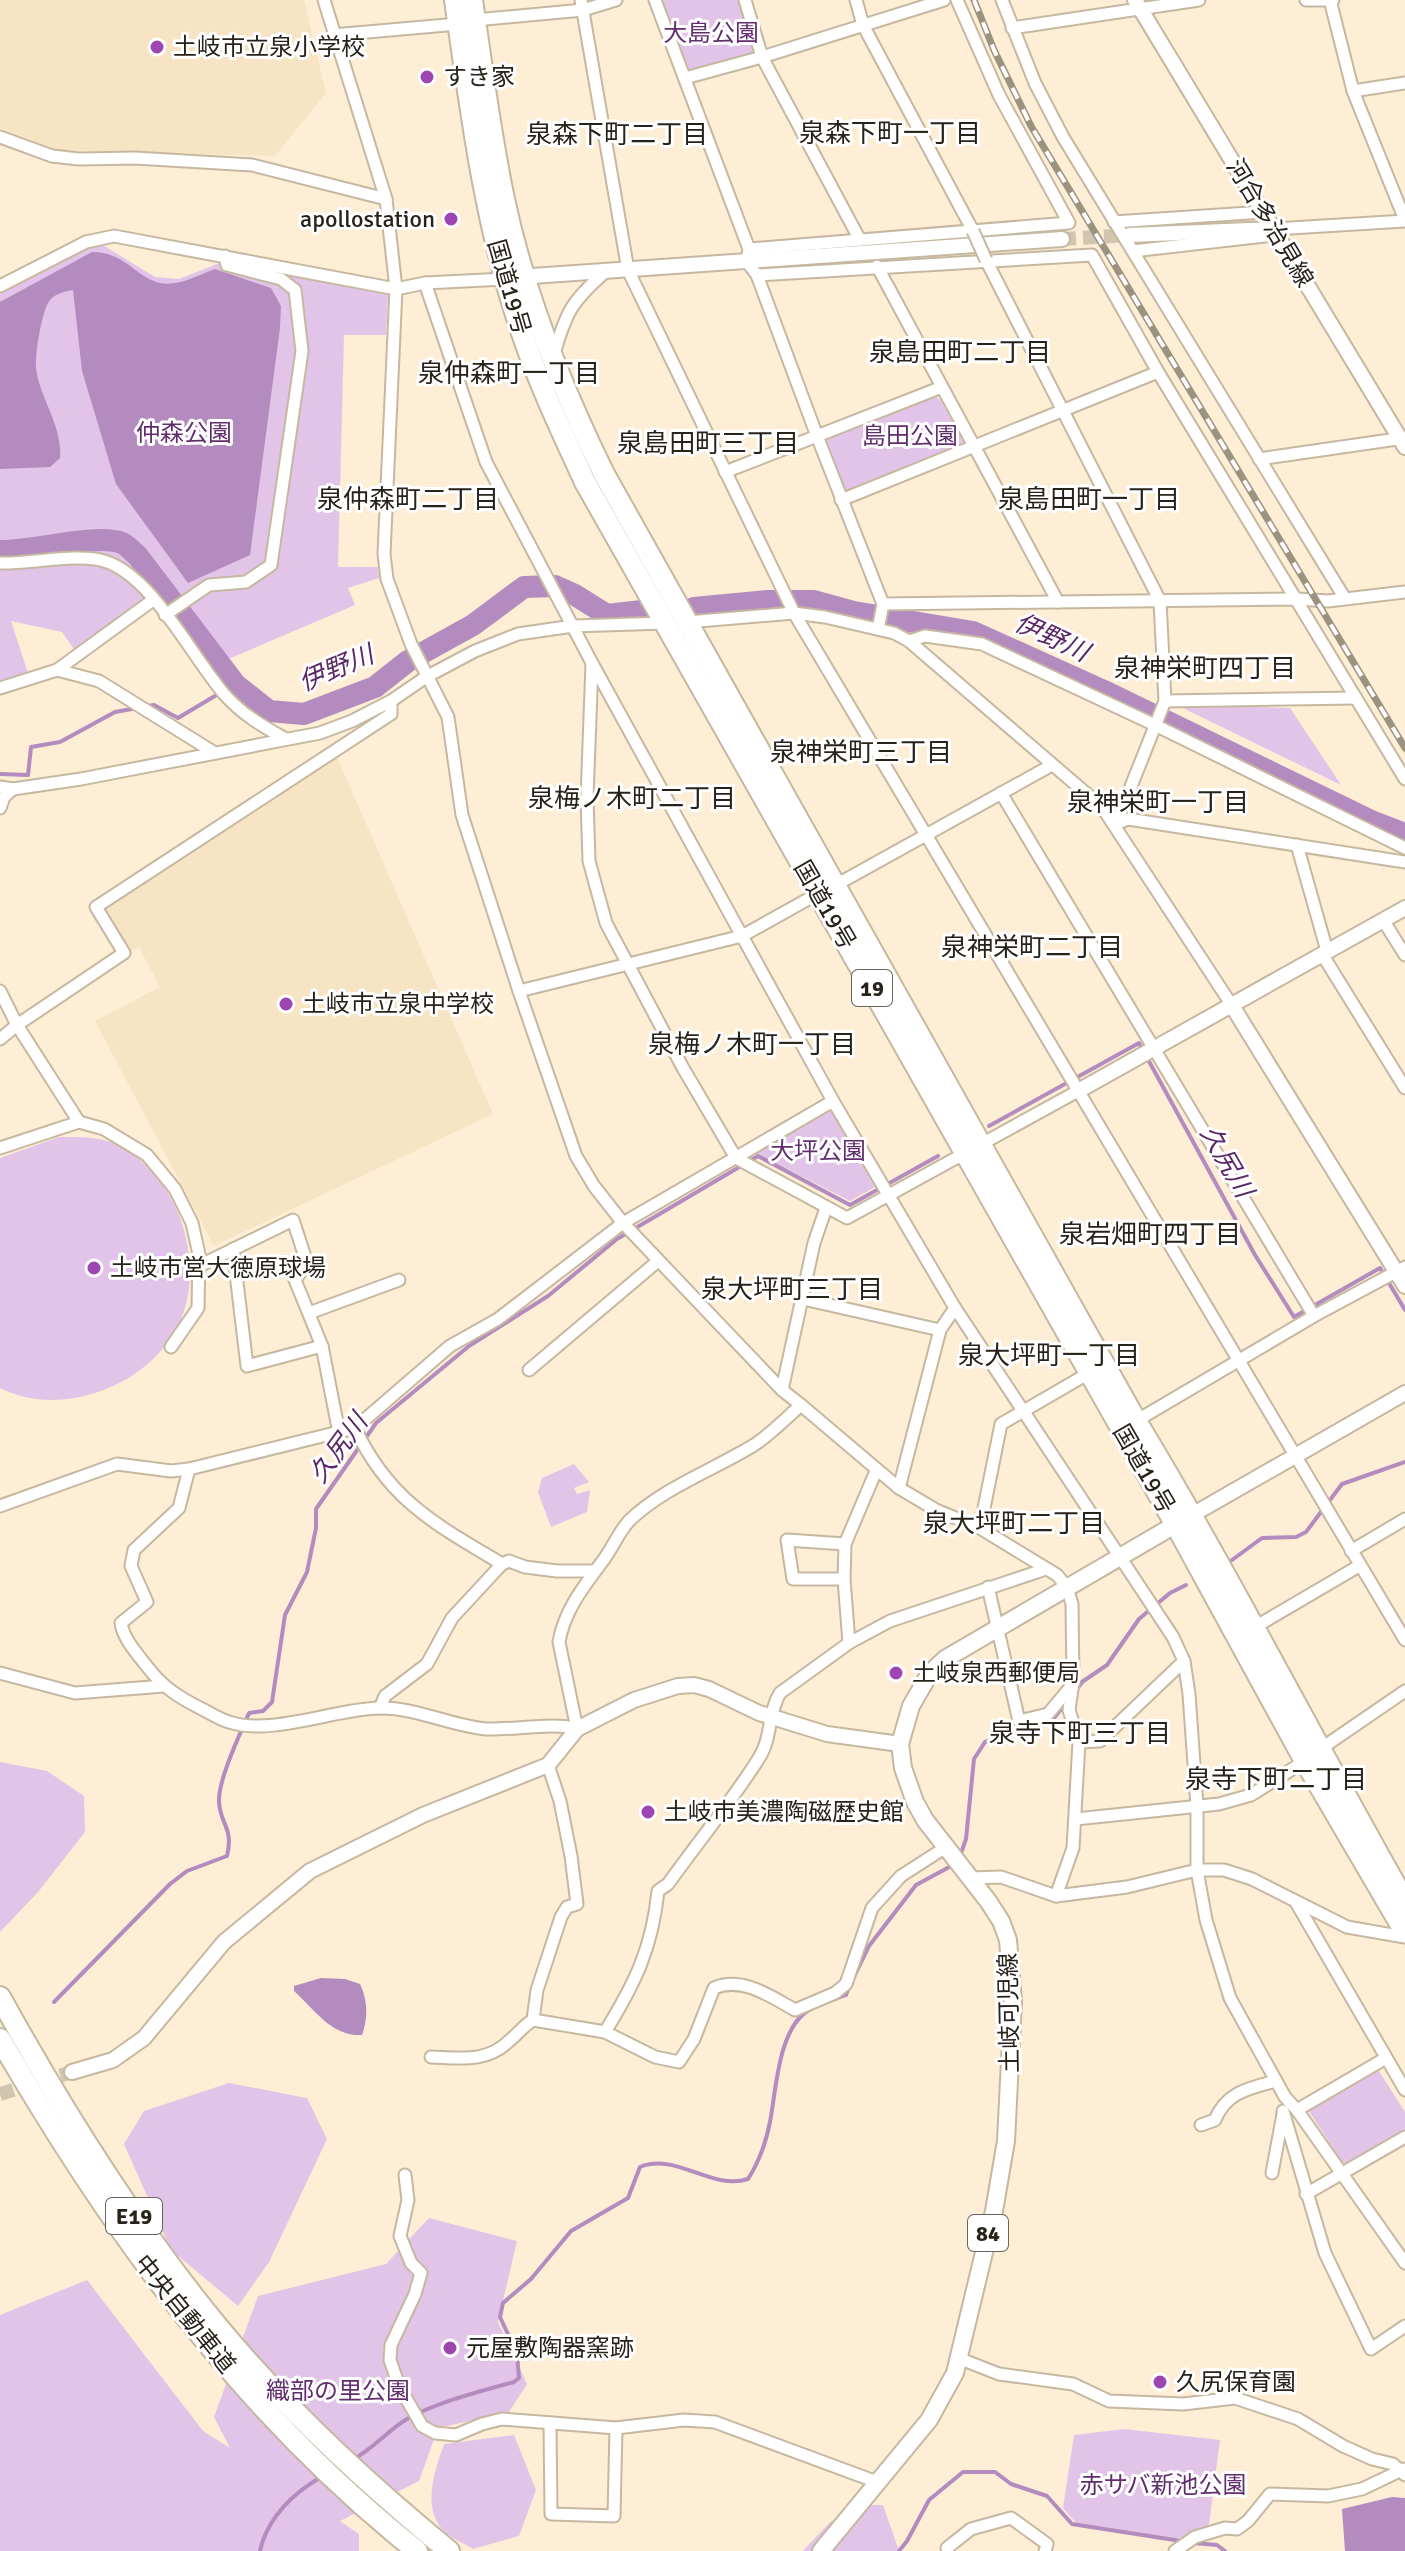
<svg xmlns="http://www.w3.org/2000/svg" width="1405" height="2551" font-family="Signika,'Noto Sans JP',sans-serif">
<style>
.built{fill:#f6e4c4}
.green{fill:#e2c4e9}
.water{fill:#b48bbe}
.lines{fill:none;stroke-linecap:round;stroke-linejoin:round}
.stream{stroke:#b48bbe;stroke-width:4}
.river{stroke:#b48bbe;stroke-width:22}
.secondary-tunnel{stroke:#d2c5b0;stroke-width:14;stroke-dasharray:14 7;stroke-linecap:butt}
.street-casing{stroke:#c6b8a0;stroke-width:15}
.secondary-casing{stroke:#c6b8a0;stroke-width:18}
.primary-casing{stroke:#c6b8a0;stroke-width:20}
.highway-casing{stroke:#c6b8a0;stroke-width:24}
.street{stroke:#fff;stroke-width:11}
.secondary{stroke:#fff;stroke-width:14}
.primary{stroke:#fff;stroke-width:16}
.highway{stroke:#fff;stroke-width:20}
.rail-casing{stroke:#9c9280;stroke-width:7}
.rail{stroke:#fff;stroke-width:4;stroke-dasharray:12;stroke-linecap:butt}
.street-bridge-casing{stroke:#c6b8a0;stroke-width:15;stroke-linecap:butt}
.street-bridge{stroke:#fff;stroke-width:11}
.poi-dot{fill:#9d45b1;stroke:#fff;stroke-width:3}
.labels{text-anchor:middle;stroke-width:6;stroke-linejoin:round;paint-order:stroke}
.shield{fill:#fff;stroke:#68655f;stroke-width:2}
.shield-label{font-size:22px;font-weight:bold;fill:#28231a}
.park-label{font-size:24px;fill:#612e6d;stroke:#fff}
.poi-label{font-size:24px;fill:#28231a;stroke:#fff;text-anchor:start}
.street-label{font-size:24px;fill:#28231a;stroke:#fff}
.neighbourhood-label{font-size:26px;fill:#28231a;stroke:#fff}
.water-label{font-size:26px;font-style:italic;fill:#5a2866;stroke:#fff}
</style>
<rect width="100%" height="100%" fill="#fdeed5"/>
<g class="built">
<polygon points="0,0 304,0 326,93 275,156 57,150 0,128"/>
<polygon points="337,757 493,1114 214,1246 95,1021 160,987 139,947 130,952 104,907"/>
</g>
<g class="green">
<polygon points="662,0 740,0 754,47 752,53 688,71"/>
<polygon points="101,244 155,277 179,279 222,262 388,295 386,335 344,335 338,567 378,567 379,578 348,588 355,605 226,660 167,586 74,649 62,632 11,621 28,673 0,682 0,294 80,250"/>
<polygon points="934,396 940,399 964,442 961,447 848,491 844,490 825,443 826,439"/>
<polygon points="1179,705 1290,708 1341,785 1187,710"/>
<polygon points="825,1110 832,1110 875,1187 850,1201 752,1151"/>
<path d="M59,1137C78,1137 100,1136 118,1145C176,1175 204,1254 183,1314C159,1382 64,1421 0,1388V1158Z"/>
<polygon points="574,1464 589,1482 574,1488 577,1494 590,1490 587,1512 551,1527 538,1492 542,1478"/>
<polygon points="0,1762 47,1771 84,1796 85,1832 38,1892 0,1932"/>
<polygon points="1377,2068 1405,2112 1405,2129 1346,2163 1342,2162 1307,2108"/>
<polygon points="229,2083 307,2098 327,2139 269,2262 238,2306 171,2250 124,2144 144,2111"/>
<polygon points="429,2218 517,2241 498,2322 527,2384 509,2412 438,2428 419,2481 340,2521 359,2534 359,2551 0,2551 0,2315 87,2280 203,2431 230,2448 214,2417 258,2296 386,2264"/>
<polygon points="1124,2429 1220,2440 1209,2525 1177,2539 1076,2523 1063,2508 1074,2435"/>
<path d="M514,2435L536,2490L519,2536L473,2549C465,2544 453,2539 446,2533C420,2510 435,2470 444,2444Z"/>
<polygon points="864,2505 883,2505 899,2551 803,2551 830,2522"/>
</g>
<g class="water">
<path d="M92,252C125,252 135,277 160,283C178,287 198,275 215,269L271,288L281,306L280,328L250,555L188,583L116,484L82,371L73,290C65,291 55,294 50,300C42,309 35,354 36,367C38,395 63,426 60,458L50,467L0,469V302Z"/>
<path d="M321,1978L345,1979L360,1984C368,2000 368,2019 362,2035C332,2037 315,2010 294,1991V1986Z"/>
<polygon points="1392,2497 1405,2498 1405,2551 1345,2551 1342,2509"/>
</g>
<g class="lines">
<g class="stream">
<polyline points="0,774 28,775 31,747 60,742 115,712 154,705 178,718 235,684"/>
<polyline points="989,1126 1139,1043 1255,1255 1294,1317 1380,1268 1405,1310"/>
<polyline points="1232,1560 1262,1538 1296,1537 1306,1532 1342,1484 1405,1462"/>
<polyline points="1077,1689 1082,1682 1107,1665 1139,1619 1170,1593 1186,1585"/>
<polyline points="960,1856 966,1839 974,1759 985,1742 1054,1718 1066,1703"/>
<polyline points="853,1979 869,1946 916,1885 953,1865"/>
<path d="M54,2002L170,1884L187,1871L227,1856C234,1828 220,1824 219,1802C218,1780 240,1734 249,1713L263,1711L272,1702L285,1615L307,1572L316,1528V1509L376,1423L469,1346L548,1296L617,1239L758,1156L850,1205L938,1156"/>
<path d="M352,2460C373,2449 387,2431 407,2419C437,2402 481,2391 514,2382L519,2378L517,2354L500,2317L503,2303L531,2279L571,2231L628,2198L640,2167C676,2152 712,2191 748,2179C759,2162 766,2142 770,2122C776,2091 778,2032 806,2012C817,2004 833,2000 846,1995L849,1987"/>
<polyline points="1194,2543 1217,2545 1225,2551"/>
<path d="M260,2551C267,2518 294,2492 323,2476"/>
<polyline points="899,2551 907,2541 929,2500 963,2472 995,2472 1011,2484 1047,2496 1072,2524 1181,2541"/>
</g>
<g class="river">
<path d="M0,551C31,552 97,533 122,543C127,545 133,552 137,555L235,684L269,711L304,714L375,687L408,661L473,625L524,587L555,586L575,595L607,615L642,611"/>
<polyline points="694,608 767,601 814,601 854,612 973,632 1106,692 1371,821 1405,834"/>
</g>
<g class="secondary-tunnel">
<polyline points="1062,239 1130,235"/>
<polyline points="0,2094 72,2072"/>
</g>
<g class="street-casing">
<g id="street">
<path d="M324,0L386,199L396,289L384,554L387,579L411,644L448,717L462,815L519,991L576,1156L594,1186L623,1223L782,1390L801,1405C786,1418 771,1434 754,1445C715,1469 661,1489 629,1521C618,1533 612,1549 602,1562C584,1586 564,1611 559,1642L577,1729"/>
<polyline points="581,0 628,270 794,613 1405,1640"/>
<polyline points="655,0 749,249 747,262 757,275 817,436 883,604 878,629"/>
<polyline points="745,0 762,57 860,240"/>
<polyline points="856,0 863,25 973,231"/>
<polyline points="1002,0 1035,83 1063,137 1344,597"/>
<polyline points="1306,0 1333,0"/>
<polyline points="1330,0 1353,91 1405,220"/>
<polyline points="475,20 583,10 616,0"/>
<polyline points="1012,28 1199,0"/>
<polyline points="333,35 458,24"/>
<polyline points="685,78 762,57 944,0"/>
<polyline points="1353,91 1405,83"/>
<polyline points="0,137 52,156 79,159 135,158 252,165 386,199"/>
<polyline points="1114,222 1264,212"/>
<polyline points="1274,229 1405,221"/>
<polyline points="749,249 1069,223 999,95 957,0"/>
<polyline points="1133,251 1273,235"/>
<polyline points="986,260 1160,601 1165,701 1116,824"/>
<polyline points="877,266 1058,602"/>
<polyline points="757,275 1092,255 1158,372 1405,779"/>
<polyline points="425,283 486,462 592,663 742,936 833,1101 955,1308 1173,1637 1184,1661 1189,1694 1197,1806 1197,1870 1206,1920 1230,1998 1285,2097 1297,2110 1405,2263"/>
<polyline points="0,286 86,242 114,236 396,289 425,283 505,279"/>
<path d="M554,354C566,312 572,301 605,272"/>
<polyline points="1259,459 1404,438"/>
<polyline points="725,472 942,387"/>
<polyline points="841,500 1158,372"/>
<path d="M0,563C29,564 78,553 104,561C152,575 192,657 225,695C242,714 262,726 284,738"/>
<polyline points="883,604 1297,599 1328,601 1405,592"/>
<polyline points="165,615 209,585 246,582 271,565 302,351 295,290 281,279 227,265 225,256"/>
<polyline points="687,622 794,613 825,617 894,633 909,641 1102,807 1231,1004"/>
<polyline points="909,641 925,636 982,644 1155,725 1405,848"/>
<polyline points="592,664 587,798 589,861 606,923 683,1068 736,1158 847,1218 1078,1091"/>
<polyline points="57,670 99,681 215,753"/>
<polyline points="0,688 57,670 153,600"/>
<polyline points="1165,701 1356,698"/>
<polyline points="0,787 13,789 81,779 320,733 352,721 391,701 426,677 475,651 518,634 573,626 665,623"/>
<polyline points="1001,793 1314,1316"/>
<polyline points="0,808 4,797 13,789"/>
<polyline points="1116,824 1128,819 1405,862"/>
<polyline points="1297,845 1327,951"/>
<polyline points="834,886 1052,765"/>
<polyline points="1383,920 1405,955"/>
<polyline points="1322,954 1405,1088"/>
<polyline points="0,991 17,1025 79,1122"/>
<polyline points="519,991 742,936 819,893"/>
<polyline points="0,1039 17,1025 124,953 96,907 391,714 391,701"/>
<polyline points="0,1148 79,1122 104,1129 147,1155 175,1189 192,1223 199,1254 198,1308 171,1347"/>
<polyline points="233,1249 247,1366 322,1346"/>
<polyline points="199,1266 293,1220 307,1263 295,1280 322,1346 339,1433"/>
<polyline points="803,1299 940,1330"/>
<polyline points="309,1313 399,1280"/>
<polyline points="529,1370 658,1261"/>
<polyline points="782,1390 814,1243 826,1208"/>
<polyline points="801,1405 899,1488 936,1510 980,1528 1057,1575 1067,1587 1072,1604 1073,1683 1069,1710 1079,1742 1073,1848 1056,1896"/>
<polyline points="1136,1421 1314,1316 1405,1267"/>
<path d="M355,1428C389,1501 437,1525 502,1564L452,1618L427,1664L385,1696L380,1708"/>
<path d="M189,1469L179,1508L134,1550L131,1566L147,1602L121,1623C123,1639 139,1656 149,1669C164,1688 180,1698 202,1709C210,1713 219,1719 229,1722C270,1736 335,1709 379,1708C415,1707 451,1726 486,1729C512,1730 556,1722 577,1729"/>
<polyline points="899,1488 940,1330 955,1308"/>
<polyline points="0,1506 117,1464 171,1471 189,1469 355,1428 450,1346 498,1319 623,1223 833,1101"/>
<polyline points="980,1528 1001,1424 1089,1373"/>
<polyline points="1351,1551 1405,1519"/>
<polyline points="502,1564 509,1561 525,1567 557,1571 595,1571"/>
<polyline points="844,1579 793,1579 787,1540 845,1544"/>
<polyline points="988,1587 1019,1721 1048,1714 1073,1684"/>
<polyline points="1255,1627 1359,1566"/>
<polyline points="849,1643 844,1579 845,1544 876,1471"/>
<polyline points="0,1673 75,1693 164,1686"/>
<polyline points="1079,1742 1100,1741 1184,1661"/>
<polyline points="1319,1750 1405,1691"/>
<polyline points="1076,1819 1219,1804 1251,1795 1305,1761"/>
<polyline points="971,1878 1001,1877 1056,1896 1127,1887 1197,1870 1224,1870 1252,1879 1347,1927 1405,1937"/>
<polyline points="1297,1904 1405,2090"/>
<polyline points="533,2020 537,1990 561,1917 567,1907 577,1904 571,1856 560,1801 548,1765"/>
<path d="M605,2032C635,1983 652,1949 658,1891L668,1884C698,1842 732,1801 759,1758C772,1738 768,1712 780,1693L849,1643L890,1621L1046,1569"/>
<path d="M431,2057C460,2058 487,2063 509,2041C518,2034 523,2026 533,2020L605,2032L655,2057L679,2062L694,2039L714,1988C742,1976 770,1996 795,2010L835,1993L846,1984L872,1908L901,1876L946,1847"/>
<polyline points="1297,2110 1386,2058"/>
<polyline points="1283,2111 1325,2253 1371,2349 1405,2326"/>
<path d="M1201,2125L1215,2120C1226,2092 1250,2088 1276,2081"/>
<polyline points="1272,2173 1283,2114"/>
<polyline points="405,2175 408,2200 400,2236 411,2263 421,2273 415,2294 391,2345 390,2360 399,2386 422,2426 435,2433 456,2435 482,2424 502,2419 616,2428 684,2420 715,2422 877,2482"/>
<polyline points="1306,2194 1405,2137"/>
<polyline points="958,2358 999,2374 1073,2384 1109,2401 1183,2404 1235,2398 1298,2419 1343,2446 1372,2459 1393,2464 1405,2475"/>
<polyline points="550,2423 551,2514 614,2516 616,2428"/>
<polyline points="947,2548 971,2529 1011,2518 1047,2544 1045,2551"/>
<polyline points="1175,2551 1195,2537 1225,2528 1237,2529 1248,2521 1270,2494 1328,2496 1362,2489 1404,2469"/>
</g>
</g>
<g class="secondary-casing">
<g id="secondary">
<polyline points="1135,0 1405,447"/>
<polyline points="1130,235 1274,229"/>
<polyline points="518,277 1062,239"/>
<polyline points="1231,1004 1405,1286"/>
<polyline points="1078,1091 1405,908"/>
<polyline points="1192,1515 1405,1393"/>
<polyline points="72,2072 113,2060 144,2038 224,1942 310,1871 423,1815 548,1765 577,1729 634,1700 678,1686 694,1685 709,1689 759,1713 827,1734 900,1744"/>
</g>
</g>
<g class="primary-casing">
<polyline id="primary" points="821,2551 929,2420 955,2373 994,2211 1006,2141 1013,2001 1008,1940 1001,1921 988,1901 925,1820 915,1802 903,1768 900,1744 911,1706 930,1673 945,1659 1185,1519"/>
</g>
<g class="highway-casing">
<g id="highway">
<path d="M455,0C471,113 485,227 523,336C540,386 563,434 585,482L1176,1525L1305,1761L1405,1932"/>
<path d="M472,0C482,66 490,134 504,199C524,295 561,386 604,474L1136,1421C1231,1578 1314,1742 1405,1902"/>
<path d="M0,1997C64,2113 134,2225 218,2327C286,2409 366,2483 449,2551"/>
<path d="M0,2039C111,2231 242,2412 417,2551"/>
</g>
</g>
<use href="#street" class="street"/>
<use href="#secondary" class="secondary"/>
<use href="#primary" class="primary"/>
<use href="#highway" class="highway"/>
<g class="rail-casing">
<polyline id="rail" points="974,0 994,50 1031,126 1405,748"/>
</g>
<use href="#rail" class="rail"/>
<g class="street-bridge-casing">
<polyline id="street-bridge" points="973,231 986,260"/>
</g>
<use href="#street-bridge" class="street-bridge"/>
</g>
<g class="poi-dot">
<circle cx="157" cy="47" r="8"/>
<circle cx="427" cy="77" r="8"/>
<circle cx="451" cy="219" r="8"/>
<circle cx="286" cy="1004" r="8"/>
<circle cx="94" cy="1268" r="8"/>
<circle cx="896" cy="1673" r="8"/>
<circle cx="648" cy="1812" r="8"/>
<circle cx="450" cy="2348" r="8"/>
<circle cx="1160" cy="2382" r="8"/>
</g>
<g class="labels">
<g class="shield">
<rect x="852" y="970" width="40" height="36" rx="6"/>
<rect x="106" y="2198" width="56" height="36" rx="6"/>
<rect x="968" y="2215" width="40" height="36" rx="6"/>
</g>
<g class="shield-label">
<text x="872" y="996">19</text>
<text x="134" y="2224">E19</text>
<text x="988" y="2241">84</text>
</g>
<g class="park-label">
<text x="711" y="41">大島公園</text>
<text x="184" y="441">仲森公園</text>
<text x="910" y="444">島田公園</text>
<text x="818" y="1159">大坪公園</text>
<text x="338" y="2399">織部の里公園</text>
<text x="1163" y="2493">赤サバ新池公園</text>
</g>
<g class="poi-label">
<text x="173" y="55">土岐市立泉小学校</text>
<text x="443" y="85">すき家</text>
<text x="435" y="227" text-anchor="end">apollostation</text>
<text x="302" y="1012">土岐市立泉中学校</text>
<text x="110" y="1276">土岐市営大徳原球場</text>
<text x="912" y="1681">土岐泉西郵便局</text>
<text x="664" y="1820">土岐市美濃陶磁歴史館</text>
<text x="466" y="2356">元屋敷陶器窯跡</text>
<text x="1176" y="2390">久尻保育園</text>
</g>
<g class="street-label">
<text transform="translate(1270 223) rotate(59)" y="8">河合多治見線</text>
<text transform="translate(509 287) rotate(74)" y="8">国道19号</text>
<text transform="translate(825 905) rotate(60)" y="8">国道19号</text>
<text transform="translate(1144 1469) rotate(60)" y="8">国道19号</text>
<text transform="translate(1009 2013) rotate(-91)" y="8">土岐可児線</text>
<text transform="translate(185 2314) rotate(51)" y="8">中央自動車道</text>
</g>
<g class="neighbourhood-label">
<text x="890" y="142">泉森下町一丁目</text>
<text x="617" y="143">泉森下町二丁目</text>
<text x="960" y="361">泉島田町二丁目</text>
<text x="509" y="382">泉仲森町一丁目</text>
<text x="708" y="452">泉島田町三丁目</text>
<text x="408" y="508">泉仲森町二丁目</text>
<text x="1089" y="508">泉島田町一丁目</text>
<text x="1205" y="677">泉神栄町四丁目</text>
<text x="861" y="761">泉神栄町三丁目</text>
<text x="632" y="807">泉梅ノ木町二丁目</text>
<text x="1158" y="811">泉神栄町一丁目</text>
<text x="1032" y="956">泉神栄町二丁目</text>
<text x="752" y="1053">泉梅ノ木町一丁目</text>
<text x="1150" y="1243">泉岩畑町四丁目</text>
<text x="792" y="1298">泉大坪町三丁目</text>
<text x="1049" y="1364">泉大坪町一丁目</text>
<text x="1014" y="1532">泉大坪町二丁目</text>
<text x="1080" y="1742">泉寺下町三丁目</text>
<text x="1276" y="1788">泉寺下町二丁目</text>
</g>
<g class="water-label">
<text transform="translate(1052 637) rotate(25)" y="9">伊野川</text>
<text transform="translate(336 668) rotate(-23)" y="9">伊野川</text>
<text transform="translate(1227 1161) rotate(60)" y="9">久尻川</text>
<text transform="translate(338 1448) rotate(-54)" y="9">久尻川</text>
</g>
</g>
</svg>
